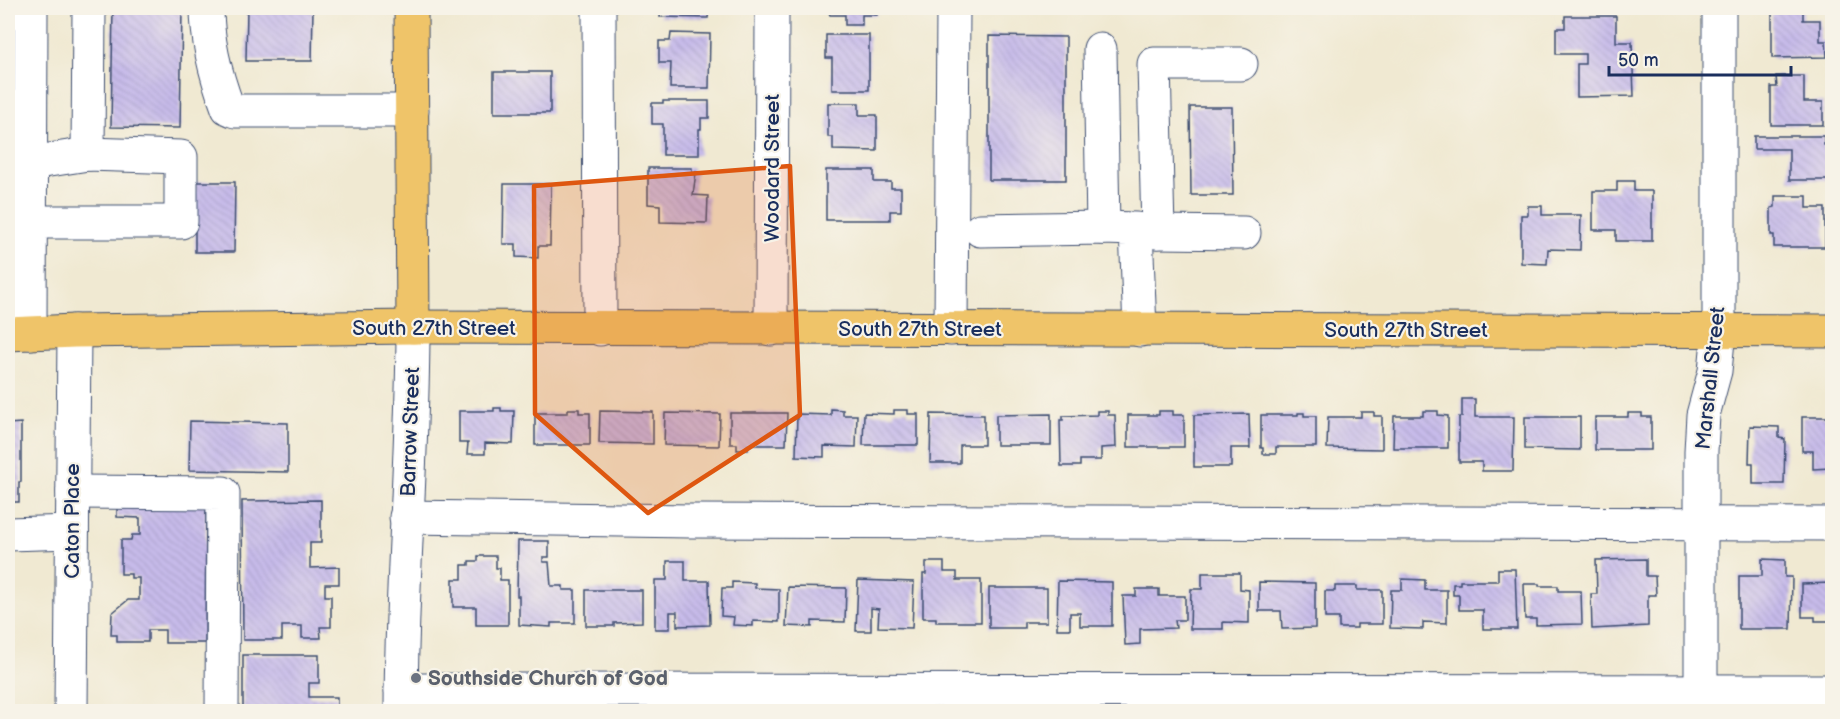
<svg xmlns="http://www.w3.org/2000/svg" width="1840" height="719" font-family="'Balsamiq Sans',sans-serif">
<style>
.building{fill:url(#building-back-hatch)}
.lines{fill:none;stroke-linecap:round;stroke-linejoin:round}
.minor-casing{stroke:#3b4b6f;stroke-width:35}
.major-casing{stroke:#3b4b6f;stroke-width:35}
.minor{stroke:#fff;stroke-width:33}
.major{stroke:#efc469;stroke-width:33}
.marked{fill:#de5710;fill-opacity:0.2;stroke:#de5710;stroke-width:4.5;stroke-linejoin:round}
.worship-dot{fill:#6b7280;stroke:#f7f3e8;stroke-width:2}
.labels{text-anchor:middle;stroke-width:4.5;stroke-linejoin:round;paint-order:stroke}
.street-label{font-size:21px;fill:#1b2f5e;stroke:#f7f3e8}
.worship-label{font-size:21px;font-weight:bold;fill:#5b616d;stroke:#f7f3e8;text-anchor:start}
</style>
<defs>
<pattern id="building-back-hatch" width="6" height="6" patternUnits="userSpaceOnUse" patternTransform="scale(1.5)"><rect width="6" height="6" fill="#c7bbea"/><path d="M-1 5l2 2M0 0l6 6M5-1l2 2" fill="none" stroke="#aaa1cb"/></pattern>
</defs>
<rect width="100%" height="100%" fill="#f7f3e8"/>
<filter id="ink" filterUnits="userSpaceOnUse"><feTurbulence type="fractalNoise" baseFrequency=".0167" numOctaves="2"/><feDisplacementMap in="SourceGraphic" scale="12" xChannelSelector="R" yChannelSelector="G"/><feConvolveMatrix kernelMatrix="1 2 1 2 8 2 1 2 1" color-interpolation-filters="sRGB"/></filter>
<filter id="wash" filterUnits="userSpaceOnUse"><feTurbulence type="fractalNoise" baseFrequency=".008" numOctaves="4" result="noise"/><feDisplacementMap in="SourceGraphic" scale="24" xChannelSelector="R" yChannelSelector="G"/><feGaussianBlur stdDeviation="1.35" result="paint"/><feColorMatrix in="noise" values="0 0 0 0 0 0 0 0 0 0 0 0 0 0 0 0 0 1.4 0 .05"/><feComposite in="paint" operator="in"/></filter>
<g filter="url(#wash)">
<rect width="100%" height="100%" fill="#f0e9d2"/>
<g id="blocks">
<g class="building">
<polygon points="113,8 182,8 180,128 111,127"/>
<polygon points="247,8 313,8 312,61 246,61"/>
<polygon points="661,8 709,8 708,18 660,17"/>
<polygon points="827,8 877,8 877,15 862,15 862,25 845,25 845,15 830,15"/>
<polygon points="1772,8 1803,8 1803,20 1820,20 1820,41 1826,41 1827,57 1772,58"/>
<polygon points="1565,16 1616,16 1616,42 1632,42 1634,96 1577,97 1577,64 1585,64 1585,54 1556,54 1556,28 1565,28"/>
<polygon points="671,33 710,34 709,88 670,88 671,63 659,63 659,41 670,41"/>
<polygon points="826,35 869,35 869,90 832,90 832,58 826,58"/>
<polygon points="989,36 1066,37 1066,180 989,180"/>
<rect x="494" y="72" width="56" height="41"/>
<polygon points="1776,76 1804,76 1804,102 1823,102 1823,125 1771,125 1771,87 1777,87"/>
<polygon points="663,101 709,101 709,118 701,118 701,129 699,129 699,155 663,155 663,124 652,124 652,103 663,103"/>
<polygon points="828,103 859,103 859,115 877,115 877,151 833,150 833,137 828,137"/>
<polygon points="1190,107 1232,107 1233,195 1191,195"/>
<polygon points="1754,136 1824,136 1824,145 1828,145 1828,180 1789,180 1789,149 1754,149"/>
<polygon points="648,168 692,168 692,172 696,172 693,195 708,196 707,223 660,222 660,205 648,204"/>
<polygon points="826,170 874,170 874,182 891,182 891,188 901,188 901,211 890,211 890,220 826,220"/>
<polygon points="1617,181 1634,181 1634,191 1652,191 1652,241 1616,241 1616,230 1593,230 1593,191 1617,191"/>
<polygon points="195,182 235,182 234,252 195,252"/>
<polygon points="504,184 551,184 550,246 538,246 538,258 516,257 516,244 503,244"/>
<polygon points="1775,196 1807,196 1807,208 1825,208 1825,247 1774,247 1774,235 1771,235 1771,208 1775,207"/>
<polygon points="1528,206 1542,206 1542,215 1581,215 1580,250 1548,249 1547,264 1521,263 1521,215 1528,215"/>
<polygon points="1462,399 1475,399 1475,417 1514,417 1513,471 1482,471 1482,462 1459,462 1459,417 1462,417"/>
<polygon points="494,408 501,408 501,411 514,411 513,444 485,443 485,454 467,454 468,443 459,443 459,411 494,411"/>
<polygon points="568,409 579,409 579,413 590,413 590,445 535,445 535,413 568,413"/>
<polygon points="831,409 843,410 843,415 857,415 856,447 824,446 824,457 796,456 797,414 831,415"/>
<polygon points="894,410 908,410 908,414 918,414 918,445 863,445 864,413 894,414"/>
<polygon points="600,411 653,412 653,444 599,443"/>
<polygon points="1097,411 1108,411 1108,415 1115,415 1116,447 1101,448 1101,460 1080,460 1080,466 1061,466 1060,420 1063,420 1063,416 1097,415"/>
<polygon points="1159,411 1173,411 1173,415 1184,415 1184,447 1128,447 1128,415 1159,415"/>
<polygon points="1423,411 1438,411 1438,415 1448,416 1448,448 1393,448 1394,416 1423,416"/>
<polygon points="1361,412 1374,412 1374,416 1382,416 1382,449 1327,448 1328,417 1361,417"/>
<polygon points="665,413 720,414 719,446 664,445"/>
<polygon points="730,413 787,413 786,445 748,445 748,450 737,450 737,444 730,444"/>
<polygon points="1298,413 1304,413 1304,416 1316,416 1316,447 1276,447 1276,454 1263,454 1263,448 1261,448 1261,415 1298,415"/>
<polygon points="1628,413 1642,413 1642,417 1651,417 1651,450 1595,450 1595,417 1628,417"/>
<polygon points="931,414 984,415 984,445 960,445 960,463 930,463"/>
<polygon points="1051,414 1051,445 996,445 996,415"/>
<polygon points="1249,414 1250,448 1231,448 1231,467 1194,467 1194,415"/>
<polygon points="1525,417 1580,417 1580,450 1525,449"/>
<polygon points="1802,417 1832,417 1831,468 1813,469 1813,451 1802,451"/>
<polygon points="190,421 288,423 288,472 189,470"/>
<polygon points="21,423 21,482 19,482 19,502 8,502 8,424"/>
<polygon points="1750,426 1779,427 1779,438 1785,439 1784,484 1753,484 1753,463 1749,463"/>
<polygon points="321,500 321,543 310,543 310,568 339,567 339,584 325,584 325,596 331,596 331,627 320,627 321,638 302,638 302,626 282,626 282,640 243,640 242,501"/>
<polygon points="117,504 206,504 205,643 165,643 165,630 148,630 148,642 117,642 117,635 111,635 112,613 128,600 139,600 139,578 131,578 131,574 121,574 121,540 131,540 132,535 140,535 140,518 117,517"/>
<polygon points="518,541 549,541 549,557 543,557 543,562 549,562 551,586 563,586 563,590 575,590 575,623 551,623 551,627 519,625 519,596 517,596"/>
<polygon points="478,556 496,556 496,568 500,568 500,580 508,580 508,625 476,625 476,607 453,607 453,579 462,579 462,565 469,565 469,561 478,561"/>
<polygon points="1646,559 1646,576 1655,576 1656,595 1648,595 1648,626 1592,629 1591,594 1597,594 1596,560"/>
<polygon points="1762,559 1785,560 1785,577 1792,577 1791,629 1739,629 1739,576 1762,576"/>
<polygon points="667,561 685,561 685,581 709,581 710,625 677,626 677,612 670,612 670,629 655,629 655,580 667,580"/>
<polygon points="926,562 944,562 944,572 957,572 957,580 981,580 981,622 936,622 936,618 923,618 923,574 926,574"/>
<polygon points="1498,569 1515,569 1517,629 1483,629 1483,610 1459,610 1459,595 1453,595 1453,584 1460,584 1460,581 1498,581"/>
<polygon points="1202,573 1240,573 1240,589 1249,590 1249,623 1223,622 1223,629 1190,629 1191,589 1202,589"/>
<polygon points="1402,579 1425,580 1425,590 1447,590 1447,623 1423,622 1423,629 1390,628 1391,590 1402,590"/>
<polygon points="858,580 914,582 912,628 878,627 879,609 871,608 871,631 856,631"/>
<polygon points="1058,581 1112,582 1112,626 1080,626 1080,613 1070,613 1070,629 1057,629"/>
<polygon points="732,582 755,583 755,588 779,589 779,622 753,621 753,626 733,625 734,617 721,616 722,588 732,588"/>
<polygon points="1259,582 1315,583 1315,628 1282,629 1281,611 1259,611"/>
<polygon points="1832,583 1831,621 1815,621 1815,617 1802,617 1802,584"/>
<polygon points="1524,584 1539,584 1539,586 1558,586 1558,591 1581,591 1582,624 1536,625 1536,619 1525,619"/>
<polygon points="1335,586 1357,586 1357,590 1382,590 1382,624 1357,624 1357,628 1339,628 1339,618 1325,618 1325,591 1335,591"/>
<polygon points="788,587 846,588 845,622 812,621 812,627 786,626"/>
<polygon points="989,588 1047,588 1047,622 1024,622 1024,628 989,628"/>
<polygon points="1136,589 1159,589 1159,596 1185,596 1185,620 1175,620 1176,628 1140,629 1140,644 1125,645 1123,596 1136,596"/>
<polygon points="586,590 642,590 642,622 614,623 614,626 586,626"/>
<polygon points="243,655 319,655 319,683 309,683 309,697 337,697 337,712 243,712"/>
</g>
</g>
</g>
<g filter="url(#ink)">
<use href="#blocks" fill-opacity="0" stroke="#3b4b6f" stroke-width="1.5"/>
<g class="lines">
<g class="minor-casing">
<g id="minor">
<path d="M207,8C207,41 216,76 228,108L235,111H412"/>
<polyline points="599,8 600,329"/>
<polyline points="1100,49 1103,228"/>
<polyline points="88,154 89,8"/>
<polyline points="8,163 30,163 88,154 181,157 181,222 30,222"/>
<polyline points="980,230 1103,228 1136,229 1140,330"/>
<polyline points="1138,230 1158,232 1244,233"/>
<polyline points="1158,232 1154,64 1241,64"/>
<polyline points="771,329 772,8"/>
<polyline points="951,329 953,8"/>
<polyline points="30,333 31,8"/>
<polyline points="73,492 223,493 222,712"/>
<polyline points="406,517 690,521 1832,524"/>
<polyline points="8,534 72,532"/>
<polyline points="401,690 1832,691"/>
<polyline points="71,712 74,331"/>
<path d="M401,712C401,583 413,456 413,327"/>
<polyline points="1701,712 1701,451 1703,415 1715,371 1719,330 1719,8"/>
</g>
</g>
<g class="major-casing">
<g id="major">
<polyline points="411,8 413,327"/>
<polyline points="8,334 74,331 413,327 1832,331"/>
</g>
</g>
<use href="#minor" class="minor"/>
<use href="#major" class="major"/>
</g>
</g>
<path class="marked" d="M790,166L800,415L648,513L535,414L534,186Z"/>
<circle class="worship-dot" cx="416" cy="678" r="6"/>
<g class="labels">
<g class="street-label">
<text transform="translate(772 168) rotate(-90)" y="7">Woodard Street</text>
<text x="434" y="335">South 27th Street</text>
<text x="920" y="336">South 27th Street</text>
<text x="1406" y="337">South 27th Street</text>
<text transform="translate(1710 378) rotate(-84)" y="7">Marshall Street</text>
<text transform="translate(410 432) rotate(-88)" y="7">Barrow Street</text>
<text transform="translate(72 521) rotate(-90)" y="7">Caton Place</text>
</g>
<g class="worship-label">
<text x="428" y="685">Southside Church of God</text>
</g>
</g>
<rect width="1840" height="719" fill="none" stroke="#f7f3e8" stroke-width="30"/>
<path d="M1609 66v9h182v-9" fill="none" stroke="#1b2f5e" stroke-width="3"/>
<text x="1618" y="66" font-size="18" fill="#1b2f5e" stroke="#f7f3e8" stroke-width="4.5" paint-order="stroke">50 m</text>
</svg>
